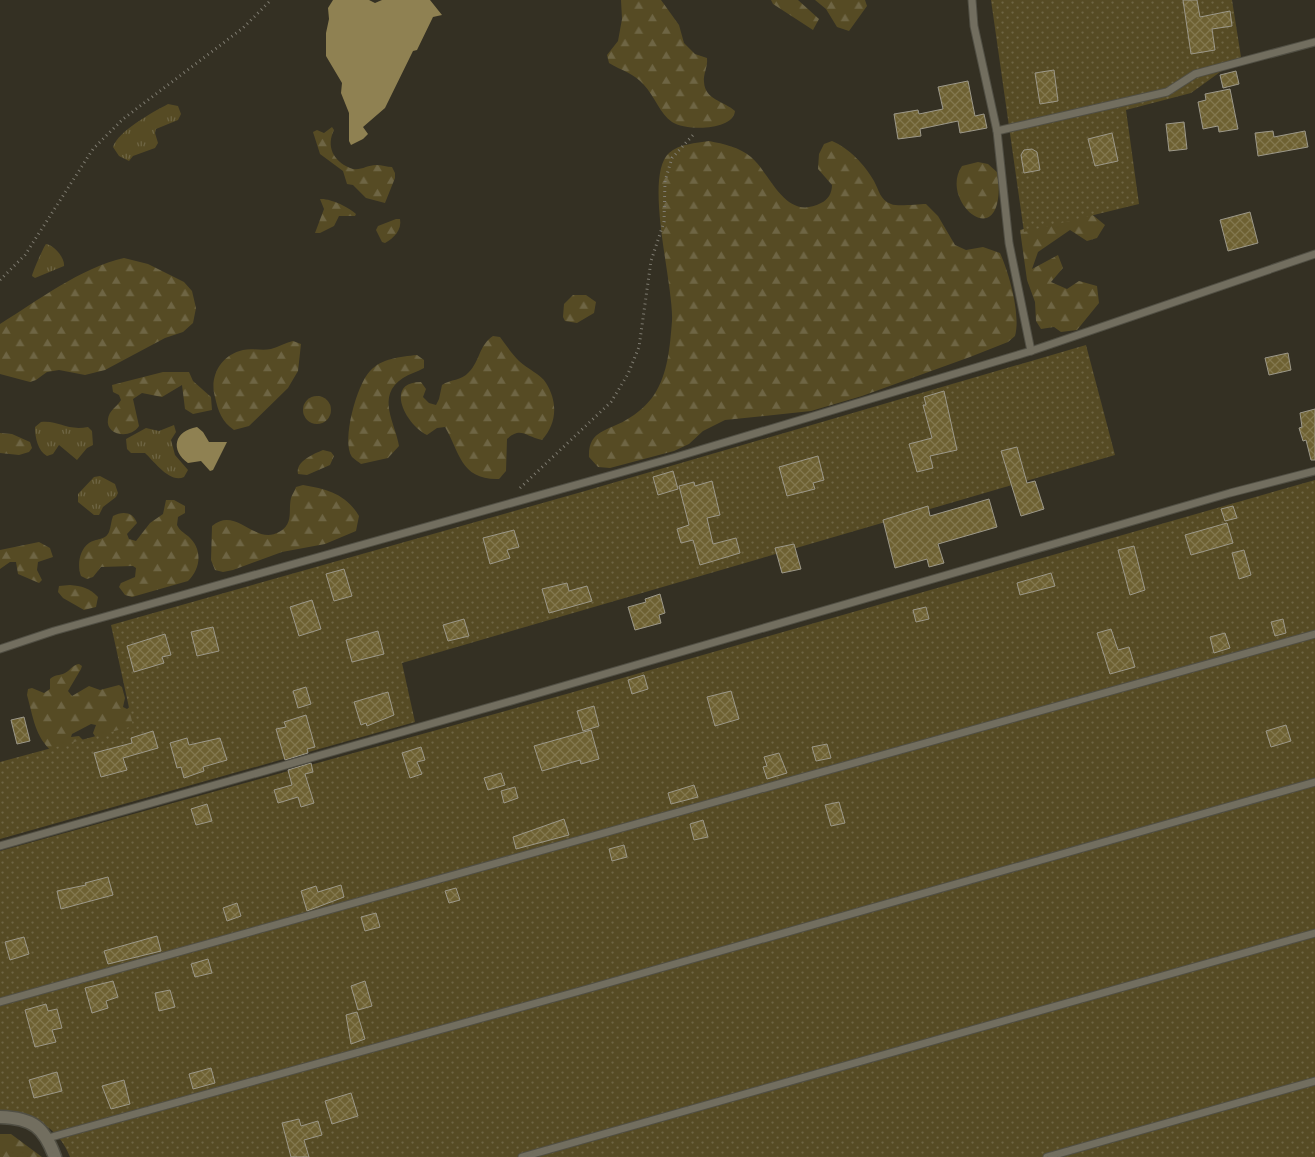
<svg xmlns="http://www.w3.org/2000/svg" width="1315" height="1157" font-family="'PT Sans',sans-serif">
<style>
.grass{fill:url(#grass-tufts)}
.forest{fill:url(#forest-firs)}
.garden{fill:url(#garden-dots)}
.water{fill:#8f8152}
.building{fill:url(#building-cross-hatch);stroke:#9c9889}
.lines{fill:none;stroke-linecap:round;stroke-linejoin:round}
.service-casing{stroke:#514f44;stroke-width:9}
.minor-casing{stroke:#514f44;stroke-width:15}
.path{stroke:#7f7c71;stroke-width:3;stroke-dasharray:1 4;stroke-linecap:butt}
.service{stroke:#726e5f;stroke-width:7}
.minor{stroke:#726e5f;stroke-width:12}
</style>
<defs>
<pattern id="grass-tufts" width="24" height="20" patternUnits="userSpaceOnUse" patternTransform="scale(1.25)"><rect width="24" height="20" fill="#564b24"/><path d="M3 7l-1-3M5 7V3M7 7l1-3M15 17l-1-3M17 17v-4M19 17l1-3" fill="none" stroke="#6e6544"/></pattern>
<pattern id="forest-firs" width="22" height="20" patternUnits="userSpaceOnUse" patternTransform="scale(1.25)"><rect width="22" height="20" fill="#564b24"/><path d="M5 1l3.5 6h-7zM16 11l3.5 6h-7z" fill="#6e6544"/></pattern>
<pattern id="garden-dots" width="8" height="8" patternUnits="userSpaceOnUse" patternTransform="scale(1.25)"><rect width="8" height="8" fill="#564b24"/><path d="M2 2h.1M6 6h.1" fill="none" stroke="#6e6544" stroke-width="1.8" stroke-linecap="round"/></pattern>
<pattern id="building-cross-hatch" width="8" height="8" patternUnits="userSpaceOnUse" patternTransform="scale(1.25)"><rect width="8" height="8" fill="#6e6132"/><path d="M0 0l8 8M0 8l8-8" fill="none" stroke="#83784f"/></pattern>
</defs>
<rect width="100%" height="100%" fill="#343023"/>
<g class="grass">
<path d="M168,104L178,106L181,114L178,120L156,129L155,133L158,143L155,148L133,156L129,161L119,156L113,147C118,131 153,112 168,104Z"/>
<path d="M46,244C54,245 65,258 64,266L35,278L32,276C32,273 44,246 46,244Z"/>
<path d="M41,422C59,420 66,431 88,427L92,431L93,445L87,448L77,460L59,445L53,454L47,456C38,451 35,438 35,427Z"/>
<path d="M174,425L176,432L171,440L175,455L188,470L184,477C170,484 154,461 145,453H131L127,449L126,439L146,428L159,431Z"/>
<polygon points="100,476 115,484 118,493 116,497 103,507 99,515 94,515 78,502 78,494 94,477"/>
</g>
<g class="forest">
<path d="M621,0H661L679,25L684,43L695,54L707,58C708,67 703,74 704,82C705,100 724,101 735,111C733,131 686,131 672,122C660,114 654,95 644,85C634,73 622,71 609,63L607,55L618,41L622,19Z"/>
<polygon points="771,0 798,0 819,19 813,30 773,4"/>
<polygon points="815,0 865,0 867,6 849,31 837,27 826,9"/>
<path d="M332,127L334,130C326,146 333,161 350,168C359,172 367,165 376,165C382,165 387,167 392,167L395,173V178L385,203L366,198L353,185L347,184L343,171L320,154L313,132L317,130L324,133Z"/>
<path d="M709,141C724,144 739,147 751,157C771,174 785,222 821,203C828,200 832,193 832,185L818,169L819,154L824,144L832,141C849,148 865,165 874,181C879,190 880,200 891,204C898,207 917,204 926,204L938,216L955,245L966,250L983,247L1000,253C1009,273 1021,315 1015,336L1008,342L970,357L862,396L811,411L725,420L703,431L689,444L674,451L610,468L598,467L589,457C588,430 608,431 626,420C637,414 647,405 654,395C668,374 670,346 672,321C674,285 643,177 669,153C679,144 696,143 709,141Z"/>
<path d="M978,162L988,164L998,173C1007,260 937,202 962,166Z"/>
<path d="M320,199C330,198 349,207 356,214L355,216H339L334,226L320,233H315L324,209Z"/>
<polygon points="1089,212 1105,225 1097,238 1087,241 1070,230 1038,252 1032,269 1058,255 1063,268 1051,282 1067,289 1079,281 1097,286 1099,303 1077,330 1061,332 1054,327 1041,329 1036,321 1035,302 1027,280 1020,230"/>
<path d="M396,219H400C402,230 394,238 385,243L382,242L376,230L378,226Z"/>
<path d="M124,258L148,264L184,282L192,291L196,308L193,323L183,332L165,338L105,370L85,375L59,370L47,372L36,380L30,382L0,374V324C37,301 82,267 124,258Z"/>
<polygon points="573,295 586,295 596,302 594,313 577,323 565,321 563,317 564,304"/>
<path d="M493,336L500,337C506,345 512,354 519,361C527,369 541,374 546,383C558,402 557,424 542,440C526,437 521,426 507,439L506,471L499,479C460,480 460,452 445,427L437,428L427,435C405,424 384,382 421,382L426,389L423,397L429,403L436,405L439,399L442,385C451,379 461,381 469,372C480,361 479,345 493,336Z"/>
<path d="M293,341L301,344L298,371L288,388L249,426L234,430C222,422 218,411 215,397C209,376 221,355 243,350C252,348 262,351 271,349C278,347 285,343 293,341Z"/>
<path d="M417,355L424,360V368C417,372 409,374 403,378C375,396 396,424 399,446L388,458L361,464C359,462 355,460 352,457C341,441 357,384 370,371C382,358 400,357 417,355Z"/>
<path d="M163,372H189L193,381L211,397L212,410L193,414L185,409L182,385L162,397L142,393L133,399L139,426C130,440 105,435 108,419C109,410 117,407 121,400L119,395L113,392L112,385Z"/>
<circle cx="317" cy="410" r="14"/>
<polygon points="0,433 12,434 30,442 32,448 29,452 19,455 0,453"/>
<path d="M323,450L331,452L334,456L330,465L307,475L298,474C295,461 314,454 323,450Z"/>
<path d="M303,485C327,489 346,494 359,516L356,531L325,544L282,552L233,570L223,572L215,570L211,560L212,526C236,505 255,546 279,532C294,524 288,511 291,498C292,494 295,491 296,487Z"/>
<path d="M166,500H174L185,506V513L178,517L177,525C180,531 183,532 188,536C203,549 201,568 188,581L132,597L125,595L119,587L121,583L135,577L136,568L133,566L101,567L93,577L87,579L81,576C77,566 79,550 89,543C96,538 105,541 109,532C111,527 111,521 113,516C123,511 133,512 137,523L127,534L129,539L136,541L150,523L163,514Z"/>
<polygon points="39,542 50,548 53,557 38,562 37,570 42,580 39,583 18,574 16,562 10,562 0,569 0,550"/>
<path d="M70,585C81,586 90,588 98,597L96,607L84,610L63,598L58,592L59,586Z"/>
<path d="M79,664L82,666L81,669L68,691L72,696L89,686L100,690L119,685L122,687L125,698L123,707L127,709L133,704L142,724L98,741L93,733L96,725L91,724L72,734L71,737L79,736L86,743L53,752C35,738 33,716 27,695L28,689L32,688L44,693L50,689V679C55,674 59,676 65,673C71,670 72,665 79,664Z"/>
<polygon points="0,1134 11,1134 42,1157 0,1157"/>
</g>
<g class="garden">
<polygon points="991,0 1232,0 1241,57 1191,93 1126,110 1139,204 1024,232"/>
<polygon points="1086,345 1115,455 402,663 415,722 0,839 0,762 133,726 111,625 585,491"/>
<path d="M1315,480V1157H70C59,1127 30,1112 0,1111V851L570,693Z"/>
</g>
<g class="water">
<polygon points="333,0 369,0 375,3 382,0 430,0 442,15 433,17 417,50 413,51 385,108 363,127 368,134 363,139 351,145 349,141 349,113 341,93 342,83 326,56 326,33 329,19 328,8"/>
<path d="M197,427L203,432L209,442H227L213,470L210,471L201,461L188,463C170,450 174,431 197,427Z"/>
</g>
<g class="building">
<polygon points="1183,0 1197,0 1200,17 1230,11 1232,26 1212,29 1215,50 1191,54"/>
<polygon points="1054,70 1058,101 1040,104 1035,73"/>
<polygon points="1236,71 1239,84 1223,88 1220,75"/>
<polygon points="968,81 975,116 984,114 987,128 960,133 958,121 920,129 921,136 898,139 894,114 918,110 919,114 943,109 938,87"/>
<polygon points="1230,89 1238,129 1219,132 1218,126 1203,129 1198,102 1206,100 1205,94"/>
<polygon points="1184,122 1187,149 1169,151 1166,124"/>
<polygon points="1273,131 1274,137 1305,131 1308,147 1258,156 1255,133"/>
<polygon points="1112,133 1118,161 1095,166 1088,139"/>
<polygon points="1032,149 1037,152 1040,170 1024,173 1021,155 1024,150"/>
<polygon points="1250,212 1258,243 1228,251 1220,220"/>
<polygon points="1288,353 1291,370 1269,375 1265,358"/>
<polygon points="944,391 957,450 930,456 933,468 917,472 909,444 932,438 923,405 926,405 924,397"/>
<polygon points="1315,409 1315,460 1311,460 1306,440 1303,441 1299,428 1302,427 1300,413"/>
<polygon points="1017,447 1027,483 1035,481 1044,509 1021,516 1001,451"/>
<polygon points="818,456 824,480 813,483 815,489 787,496 779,467"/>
<polygon points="673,471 678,489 658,495 653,477"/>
<polygon points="712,481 720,515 707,518 713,544 736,538 740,553 700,565 693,540 681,543 677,529 689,525 679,486 694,482 695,486"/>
<polygon points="989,499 997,527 938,544 944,563 929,567 927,559 895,568 883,520 928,506 930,516"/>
<polygon points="1233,506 1237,518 1225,521 1221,509"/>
<polygon points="1227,523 1233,543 1191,555 1185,535"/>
<polygon points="514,530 519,547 507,550 510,558 490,564 483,538"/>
<polygon points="794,544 801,569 782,573 775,548"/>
<polygon points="1134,546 1145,590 1130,595 1118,550"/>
<polygon points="1244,550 1251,575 1239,579 1232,553"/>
<polygon points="344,569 352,596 334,601 326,574"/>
<polygon points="1051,573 1055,586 1020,595 1017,583"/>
<polygon points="567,583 569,591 587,586 592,601 549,613 542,589"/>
<polygon points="660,594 665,613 659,615 661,623 635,630 628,607 646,602 645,599"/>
<polygon points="312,600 321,629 299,636 290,607"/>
<polygon points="926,607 929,619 916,622 913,610"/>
<polygon points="464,619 469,636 448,641 443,625"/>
<polygon points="1283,619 1286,633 1275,636 1271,622"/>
<polygon points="213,627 219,651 197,656 191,632"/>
<polygon points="1111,629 1118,650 1129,647 1135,667 1110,674 1097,633"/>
<polygon points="378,631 384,654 352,662 346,640"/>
<polygon points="1225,633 1230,648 1214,653 1210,637"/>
<polygon points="165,634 171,655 162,657 164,663 134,672 127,646"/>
<polygon points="644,675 648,689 632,694 628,680"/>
<polygon points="306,687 311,704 298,708 293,691"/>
<polygon points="731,691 739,719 715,726 707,697"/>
<polygon points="388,692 394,715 367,726 366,723 361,725 354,702"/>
<polygon points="594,706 599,726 583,731 577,711"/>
<polygon points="306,715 315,747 307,749 308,753 285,760 276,729 286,727 284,722"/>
<polygon points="24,717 30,741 17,744 11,720"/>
<polygon points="1286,725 1291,741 1271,747 1266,731"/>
<polygon points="591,730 599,759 581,764 580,760 542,771 534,746"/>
<polygon points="153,731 158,748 123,758 127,770 101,777 94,753 132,743 131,738"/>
<polygon points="187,738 189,745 220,738 227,760 203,767 204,771 184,778 181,767 177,768 170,743"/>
<polygon points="827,744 831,758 816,761 812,747"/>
<polygon points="421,747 425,760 417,762 422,774 410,778 402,753"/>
<polygon points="779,753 787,773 767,779 763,767 767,766 764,757"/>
<polygon points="311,763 313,772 305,774 314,803 301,807 298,797 278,803 274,790 292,785 288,770"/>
<polygon points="501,773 505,785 488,790 484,778"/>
<polygon points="694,785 698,797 671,804 668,793"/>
<polygon points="515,787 518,798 504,803 501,791"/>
<polygon points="839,802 845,823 831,826 825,805"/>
<polygon points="207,804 212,821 196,825 191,809"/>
<polygon points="564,819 569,835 516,849 513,837"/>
<polygon points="703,820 708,837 694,840 690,824"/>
<polygon points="624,845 627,857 612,861 609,849"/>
<polygon points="108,877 113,895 61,909 57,891 86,885 85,883"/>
<polygon points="341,885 344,897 307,911 301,891 316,886 318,892"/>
<polygon points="456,888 460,900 449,903 445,891"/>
<polygon points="237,903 241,916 227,921 223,908"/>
<polygon points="376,913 380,927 365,931 361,917"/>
<polygon points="157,936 161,951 108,964 104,951"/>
<polygon points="24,937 29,954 10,960 5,942"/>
<polygon points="208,959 212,973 195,977 191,964"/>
<polygon points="113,981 118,997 106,1001 108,1008 92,1013 85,988"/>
<polygon points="365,981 372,1006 358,1010 351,986"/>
<polygon points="170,990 175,1007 159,1011 155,993"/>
<polygon points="46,1004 48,1011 57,1009 62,1028 52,1030 56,1042 35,1047 25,1010"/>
<polygon points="357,1012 365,1039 351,1044 346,1015"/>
<polygon points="211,1068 215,1083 193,1089 189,1074"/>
<polygon points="57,1072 62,1091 34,1098 29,1080"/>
<polygon points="124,1080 130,1104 111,1109 102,1086"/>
<polygon points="351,1093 358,1116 332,1124 325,1101"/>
<polygon points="299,1119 301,1126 318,1121 322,1135 304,1140 309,1157 291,1157 282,1123"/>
</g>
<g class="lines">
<g class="service-casing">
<g id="service">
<polyline points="972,0 974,26 997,131 1009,243 1031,351"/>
<polyline points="997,131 1167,92 1195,74 1315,42"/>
<polyline points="0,649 54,631 676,457 1031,351 1315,254"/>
<polyline points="0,846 515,700 1230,493 1315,471"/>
<polyline points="0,1002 1315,634"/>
<polyline points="48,1138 587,989 1315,782"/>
<polyline points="522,1157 1315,933"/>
<polyline points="1047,1157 1315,1081"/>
</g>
</g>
<g class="minor-casing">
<path id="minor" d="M0,1117C33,1118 44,1127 55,1157"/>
</g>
<g class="path">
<polyline points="0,280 25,255 93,149 123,119 243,28 271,0"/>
<polyline points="520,488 611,402 628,374 639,347 651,261 664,222 665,181 672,158 693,135"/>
</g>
<use href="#service" class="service"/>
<use href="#minor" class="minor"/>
</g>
</svg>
